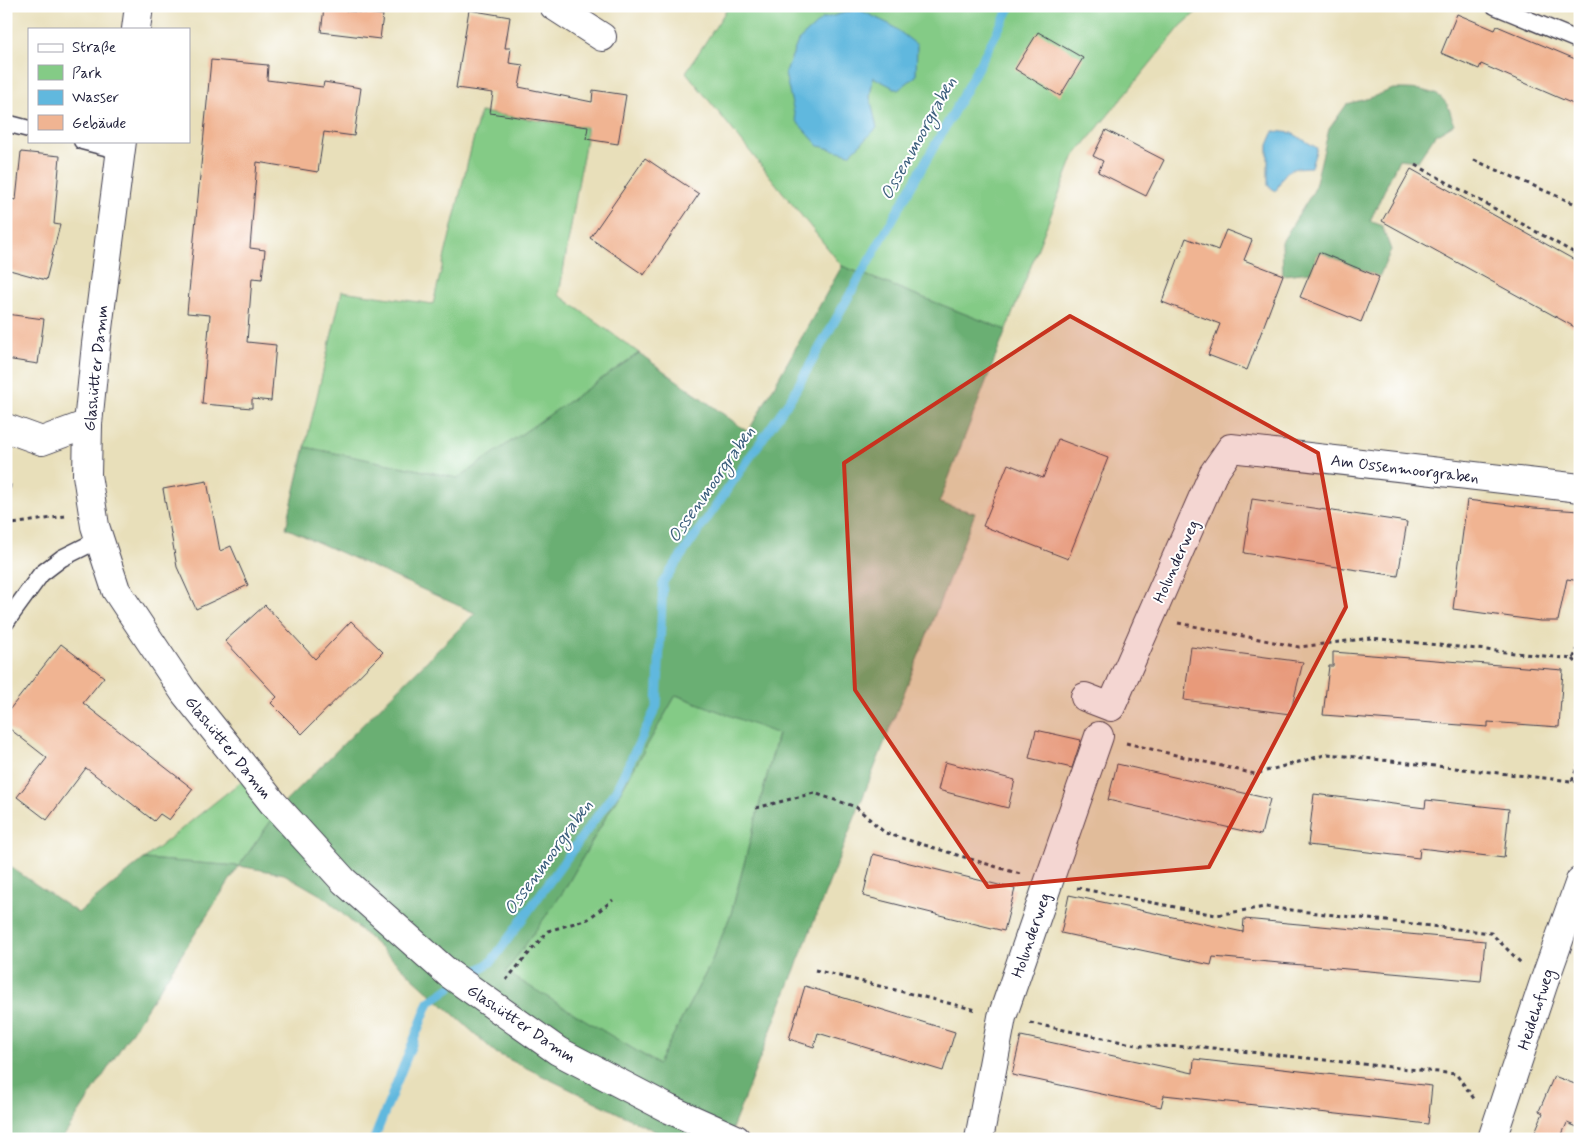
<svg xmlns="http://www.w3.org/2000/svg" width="1586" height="1145" font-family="Mynerve,sans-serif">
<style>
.green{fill:#84cb86;stroke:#537660;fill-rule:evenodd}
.forest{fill:#6baf73;stroke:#466857;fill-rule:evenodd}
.water{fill:#61b8de;stroke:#426d8c}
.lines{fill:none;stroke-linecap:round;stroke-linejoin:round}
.stream{stroke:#61b8de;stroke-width:9}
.building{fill:#f0b492}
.service-casing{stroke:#403e4e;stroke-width:19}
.minor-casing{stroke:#403e4e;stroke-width:30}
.path{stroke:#403e4e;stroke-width:3;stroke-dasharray:4 4;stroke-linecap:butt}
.service{stroke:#fff;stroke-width:16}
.minor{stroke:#fff;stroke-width:28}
.marked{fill:#c8321e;fill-opacity:0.2;stroke:#c8321e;stroke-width:4;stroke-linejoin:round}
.labels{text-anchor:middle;stroke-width:4;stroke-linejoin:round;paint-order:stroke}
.street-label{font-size:16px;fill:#22223b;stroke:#fff}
.water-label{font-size:18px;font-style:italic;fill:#3b5e7c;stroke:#fff}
</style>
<rect width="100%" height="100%" fill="#fff"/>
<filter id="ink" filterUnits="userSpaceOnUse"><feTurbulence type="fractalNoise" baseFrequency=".02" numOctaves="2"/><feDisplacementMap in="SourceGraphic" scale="10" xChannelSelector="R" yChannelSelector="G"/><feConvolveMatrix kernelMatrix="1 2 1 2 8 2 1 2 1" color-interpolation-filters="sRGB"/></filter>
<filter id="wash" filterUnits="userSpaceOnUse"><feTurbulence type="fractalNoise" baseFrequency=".0096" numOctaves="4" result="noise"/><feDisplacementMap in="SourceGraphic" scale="20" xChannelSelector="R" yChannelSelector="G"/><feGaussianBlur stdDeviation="1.12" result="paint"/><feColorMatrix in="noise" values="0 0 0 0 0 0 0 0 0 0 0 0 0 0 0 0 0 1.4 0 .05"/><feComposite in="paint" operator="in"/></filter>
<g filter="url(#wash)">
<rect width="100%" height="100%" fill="#e8dfba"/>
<g class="green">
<path d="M729,6H1203L1181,26L1073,158L1006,330L842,266L686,72ZM858,9L873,77L870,97Z"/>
<polygon points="480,112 586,127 586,139 559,295 639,353 458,478 305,447 342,291 433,304"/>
<polygon points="676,695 778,733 731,914 710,965 658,1064 505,972 563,892"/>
<polygon points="254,771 283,804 239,866 144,859"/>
</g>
<g class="forest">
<path d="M1393,89C1408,89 1436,88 1445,102C1450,107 1451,117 1454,124L1435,135L1418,161L1399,159L1370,221L1382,226L1391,250L1379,277L1319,252L1311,272L1283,275L1282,242L1314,190L1329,129L1347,104L1370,98Z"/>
<path d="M842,266L1006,330L939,503L975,513L728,1139H671L496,1053L324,897L284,874L239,866L62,1139H6V864L78,913L144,859L239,866L283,804L475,613L286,528L305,447L458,478L639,353L748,432ZM676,695L778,734L731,914L710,965L658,1064L506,972L563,892Z"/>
</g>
<g class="water">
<polygon points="858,9 891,25 917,45 916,76 898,90 873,77 870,97 877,128 850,154 819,146 796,121 785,74 798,41 822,19"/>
<path d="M1274,131L1292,133L1317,148L1311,167C1287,168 1286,169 1276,191L1268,186V145Z"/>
</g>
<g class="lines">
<g class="stream">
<polyline points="468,977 492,961 616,790 657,706 663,582 791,398 952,115 1011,6"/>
<polyline points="374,1139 429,1002 450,988"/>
</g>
</g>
<g id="blocks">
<g class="building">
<polygon points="324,8 383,15 380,39 321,32"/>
<polygon points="469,10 510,17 505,48 511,48 509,63 523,65 519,87 592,102 593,90 626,95 618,144 586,139 588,127 490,113 493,93 456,88"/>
<polygon points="1457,14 1495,30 1497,26 1580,61 1580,107 1481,64 1479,69 1441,53"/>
<polygon points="1038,32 1083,58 1060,96 1015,69"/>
<polygon points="211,60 268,65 267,80 323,87 324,82 361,88 354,136 324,132 318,172 257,162 250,248 265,250 262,279 252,278 247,342 276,345 271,401 252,399 252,408 202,404 210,315 187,313"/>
<polygon points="1106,130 1164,160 1146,196 1098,172 1103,161 1093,156"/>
<polygon points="21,152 60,156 54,224 60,225 46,280 6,269 6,198 16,200"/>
<polygon points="645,158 699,194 644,275 590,238"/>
<polygon points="1411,169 1580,263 1580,330 1382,221"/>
<polygon points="1226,230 1252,240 1244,260 1283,275 1247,370 1208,355 1220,324 1162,302 1186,238 1218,250"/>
<polygon points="1319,252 1379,277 1361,322 1300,297"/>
<polygon points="6,314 44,319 38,364 6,359"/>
<polygon points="1058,439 1108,458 1068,559 983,526 1008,464 1043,478"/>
<polygon points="207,481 220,551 231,546 248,585 196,609 177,567 163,489"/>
<polygon points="1252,499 1407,522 1398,576 1244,553"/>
<polygon points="1467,500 1534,508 1580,511 1580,581 1567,579 1558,621 1540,621 1453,609"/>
<polygon points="265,605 315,659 351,621 383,652 302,734 271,703 277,697 225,641"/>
<polygon points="61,644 104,677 83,703 193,789 169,820 160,814 154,821 86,768 47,820 17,797 47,758 6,726 6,714"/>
<polygon points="1191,647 1303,662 1290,714 1184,700"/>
<polygon points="1333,652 1563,670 1559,727 1488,722 1488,727 1323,715 1329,666 1333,666"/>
<polygon points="1036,730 1081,740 1072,768 1029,758"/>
<polygon points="945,762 1015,780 1008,808 938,790"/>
<polygon points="1117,764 1270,799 1261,835 1108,800"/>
<polygon points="1314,794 1425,808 1426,800 1509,809 1504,858 1420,848 1419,858 1308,845"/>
<polygon points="873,854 1015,889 1004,931 863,896"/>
<polygon points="1069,895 1243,932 1244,919 1485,941 1481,981 1213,957 1211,965 1061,933"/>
<polygon points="805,986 955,1032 943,1071 818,1033 814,1047 789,1039"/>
<polygon points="1021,1036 1193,1073 1194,1059 1432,1086 1428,1124 1164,1095 1161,1107 1037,1080 1012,1075"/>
<polygon points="1554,1076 1580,1086 1580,1128 1567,1123 1560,1139 1532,1139 1543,1113 1539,1111"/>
</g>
</g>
</g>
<g filter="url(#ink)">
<use href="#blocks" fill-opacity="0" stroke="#403e4e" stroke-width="1"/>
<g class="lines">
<g class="service-casing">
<g id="service">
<polyline points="1495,6 1580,41"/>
<polyline points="6,123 29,129"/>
<polyline points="82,141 121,151"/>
<polyline points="6,622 41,574 62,558 98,540"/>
</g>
</g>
<g class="minor-casing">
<g id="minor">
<polyline points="554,6 602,37"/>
<polyline points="136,29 139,6"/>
<polyline points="122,141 96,344 88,424 87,475 95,526 116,590 184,692 273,803 344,881 448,973 558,1051 669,1109 736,1139"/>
<polyline points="6,428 42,441 88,424"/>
<polyline points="1085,697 1111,707 1213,474 1231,448 1580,488"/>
<polyline points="979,1139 1002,1017 1099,736"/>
<polyline points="1492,1139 1543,985 1580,881"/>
</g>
</g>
<g class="path">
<polyline points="1474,160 1580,206"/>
<polyline points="1416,165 1580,256"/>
<polyline points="6,478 10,485 6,517"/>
<polyline points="6,525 65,516"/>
<polyline points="1178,623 1299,647 1371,638 1573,659 1580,643"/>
<polyline points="1573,659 1580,666"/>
<polyline points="1126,743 1255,774 1328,754 1580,782"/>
<polyline points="1572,781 1580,760"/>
<polyline points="756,808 814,793 856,807 885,833 1020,874"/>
<polyline points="1077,888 1216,915 1265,907 1491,933 1521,963"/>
<polyline points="815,970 976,1010"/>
<polyline points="506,980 548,931 588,919 613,900"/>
<polyline points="1030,1023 1142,1046 1203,1047 1456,1074 1475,1100"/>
</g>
<use href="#service" class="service"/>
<use href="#minor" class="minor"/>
</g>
</g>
<path class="marked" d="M1070,316L1318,453L1346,607L1209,867L988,887L855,690L844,463Z"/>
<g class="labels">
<g class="street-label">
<text transform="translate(95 368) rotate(-84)" y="6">Glashütter Damm</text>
<text transform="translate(1405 468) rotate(7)" y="6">Am Ossenmoorgraben</text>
<text transform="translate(1175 561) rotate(-66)" y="6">Holunderweg</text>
<text transform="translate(229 747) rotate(51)" y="6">Glashütter Damm</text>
<text transform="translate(1030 935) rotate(-71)" y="6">Holunderweg</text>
<text transform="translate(1535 1009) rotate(-72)" y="6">Heidehofweg</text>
<text transform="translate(522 1023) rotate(34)" y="6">Glashütter Damm</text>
</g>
<g class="water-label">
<text transform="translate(918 138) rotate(-61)" y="6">Ossenmoorgraben</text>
<text transform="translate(711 484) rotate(-55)" y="6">Ossenmoorgraben</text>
<text transform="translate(548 857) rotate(-54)" y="6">Ossenmoorgraben</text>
</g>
</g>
<rect width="1586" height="1145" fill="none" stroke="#fff" stroke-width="25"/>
<rect x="28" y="28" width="162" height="115" fill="#ffffff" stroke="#a7a7b1"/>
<rect x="38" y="44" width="25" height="8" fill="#ffffff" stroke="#a7a7b1"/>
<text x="72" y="52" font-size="15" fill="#22223b">Straße</text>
<rect x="38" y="65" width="25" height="15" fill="#84cb86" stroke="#a7a7b1"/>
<text x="72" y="78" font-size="15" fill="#22223b">Park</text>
<rect x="38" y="90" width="25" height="15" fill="#61b8de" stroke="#a7a7b1"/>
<text x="72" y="102" font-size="15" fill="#22223b">Wasser</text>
<rect x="38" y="115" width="25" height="15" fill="#f0b492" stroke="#a7a7b1"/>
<text x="72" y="128" font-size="15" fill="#22223b">Gebäude</text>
</svg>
